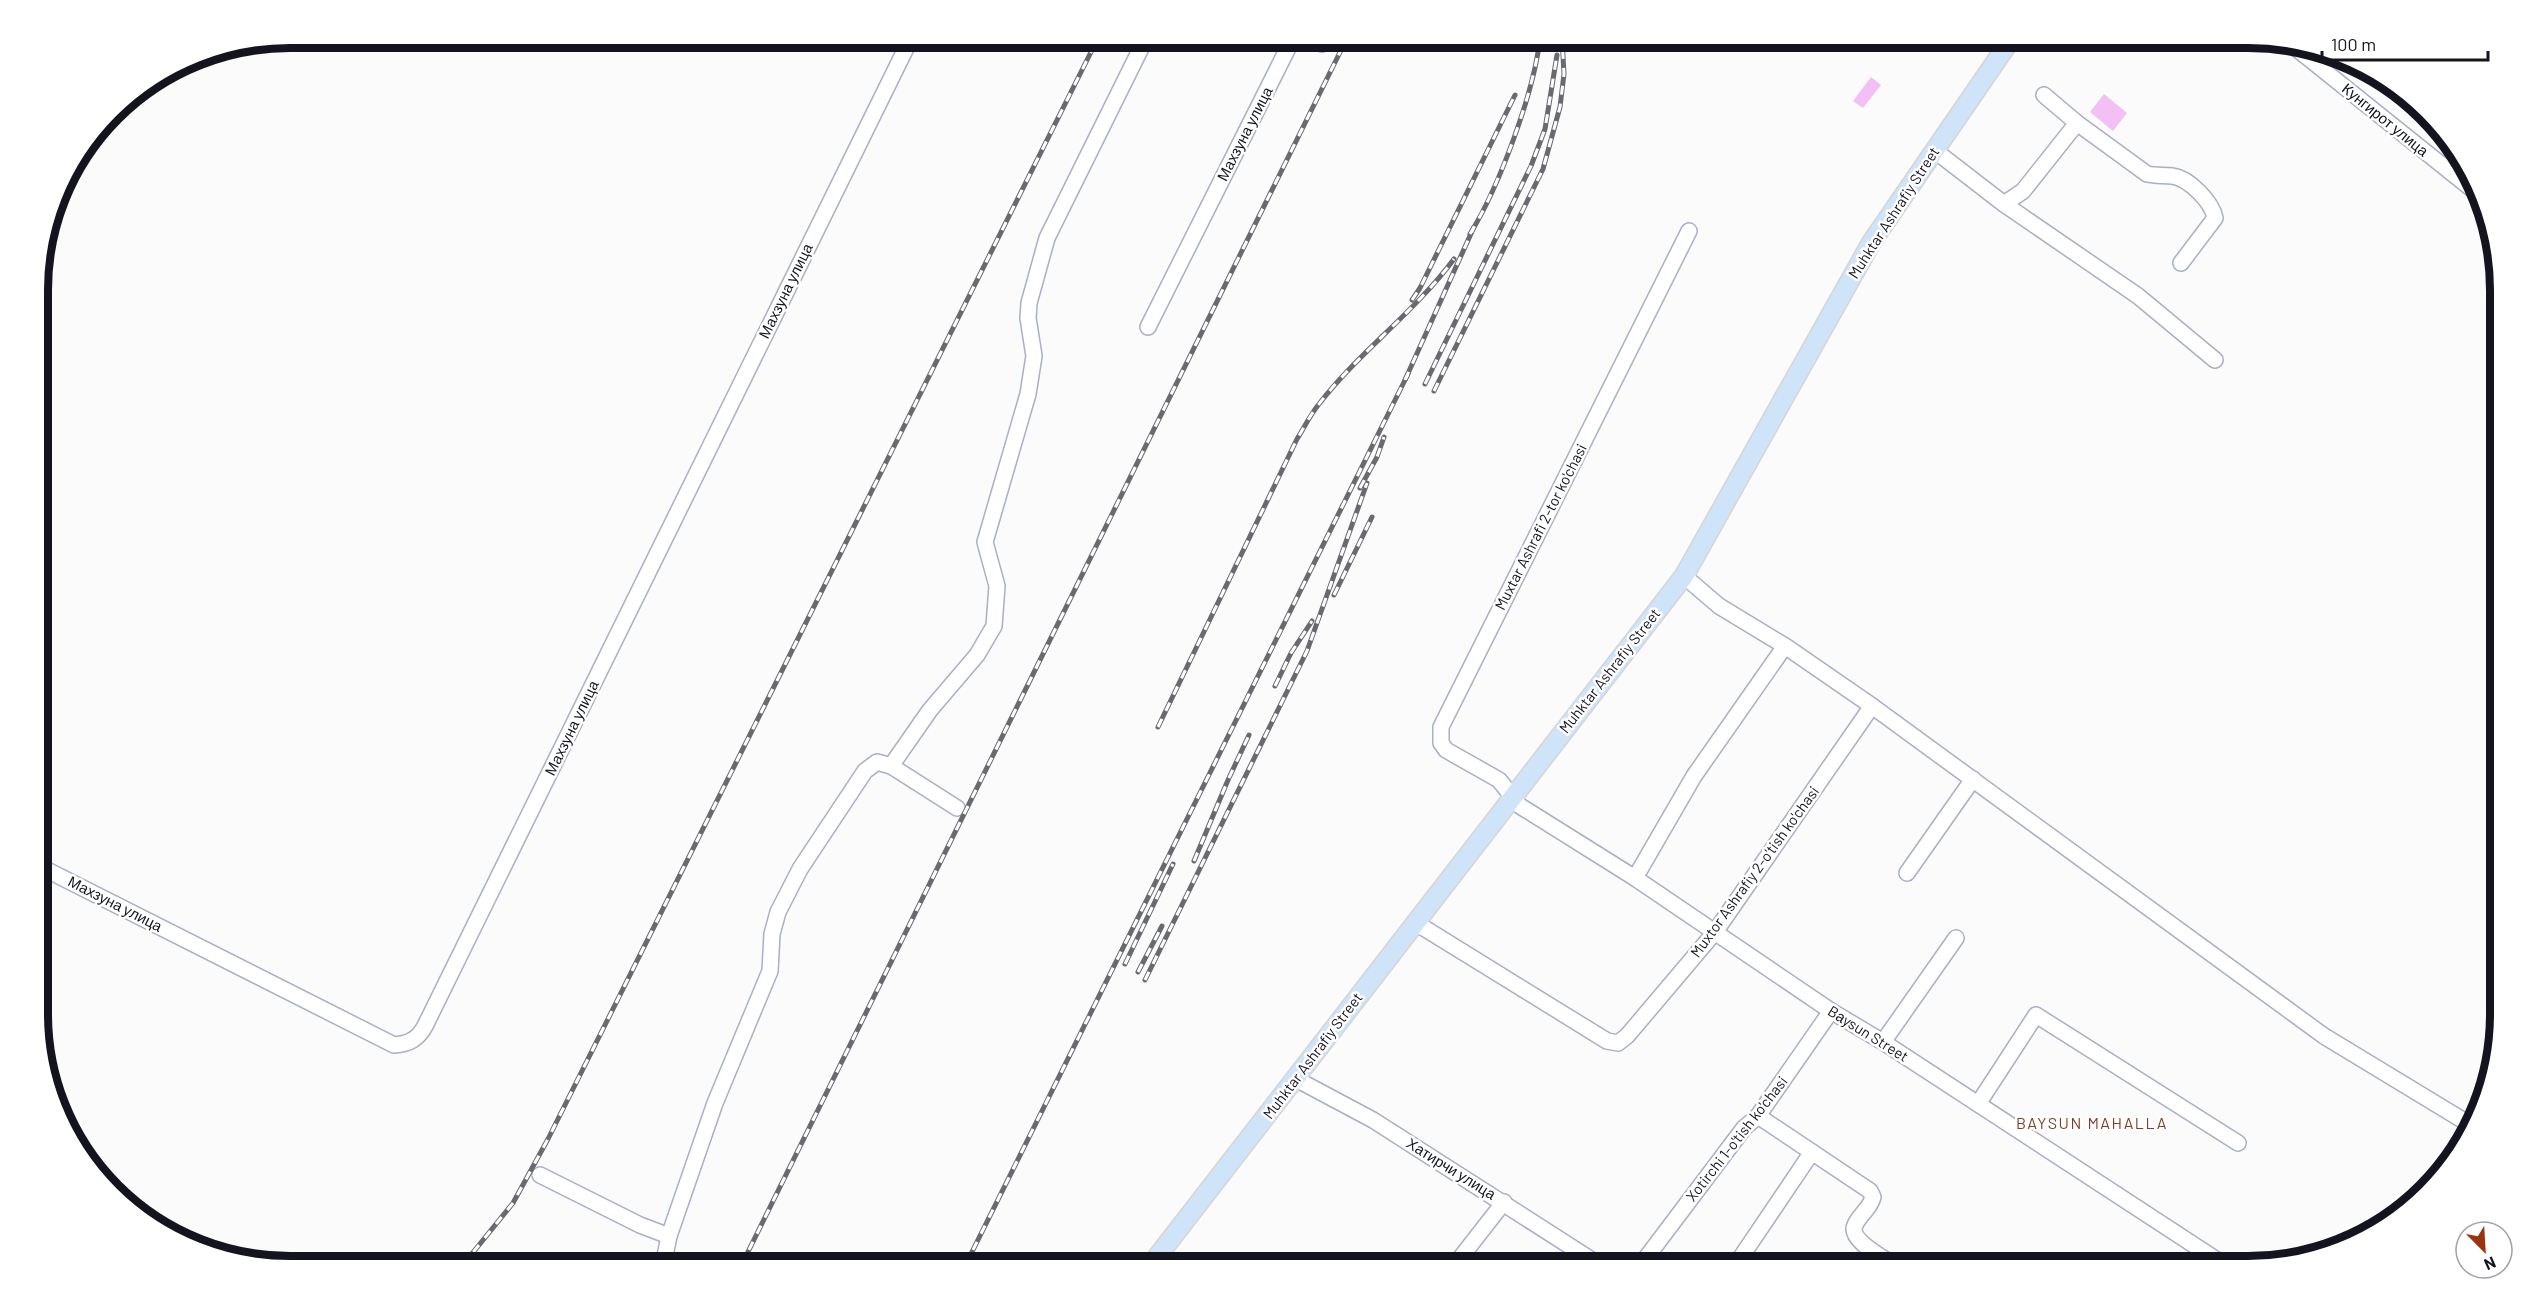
<svg xmlns="http://www.w3.org/2000/svg" width="2538" height="1304" font-family="Barlow,sans-serif">
<style>
.green{fill:#f3c0f5}
.lines{fill:none;stroke-linecap:round;stroke-linejoin:round}
.minor-casing{stroke:#a9aecb;stroke-width:18}
.major-casing{stroke:#d5d5d6;stroke-width:21}
.minor{stroke:#fff;stroke-width:15}
.major{stroke:#cfe3f9;stroke-width:18}
.rail-casing{stroke:#696a70;stroke-width:5}
.rail{stroke:#fff;stroke-width:3;stroke-dasharray:9;stroke-linecap:butt}
.labels{text-anchor:middle;stroke-width:5;stroke-linejoin:round;paint-order:stroke}
.street-label{font-size:15px;fill:#13141e;stroke:#fff}
.neighbourhood-label{font-size:16px;letter-spacing:1.5px;fill:#813d28;stroke:#fff}
.rim{fill:none;stroke:#13141e;stroke-width:8}
</style>
<rect width="100%" height="100%" fill="#fbfbfb"/>
<g class="green">
<polygon points="1871,77 1881,85 1863,108 1853,101"/>
<polygon points="2104,94 2127,113 2113,131 2090,112"/>
</g>
<g class="lines">
<g class="minor-casing">
<g id="minor">
<polyline points="1312,38 1322,44"/>
<polyline points="2297,49 2473,190"/>
<path d="M2044,95L2077,123L2147,174C2156,176 2163,175 2172,176C2189,178 2212,202 2215,218L2181,263"/>
<polyline points="1934,150 2004,204 2138,296 2215,360"/>
<polyline points="2004,204 2023,191 2077,123"/>
<polyline points="1689,231 1441,727 1441,743 1446,750 1499,780 1520,806 1635,878 1831,1011 1883,1042 2226,1266"/>
<polyline points="1148,327 1293,38"/>
<polyline points="1684,576 1719,606 1785,646 1872,706 2324,1036 2474,1127"/>
<polyline points="891,766 957,808"/>
<path d="M39,866L394,1045C409,1044 418,1039 425,1026L911,38"/>
<polyline points="1907,873 1973,779"/>
<polyline points="1635,878 1694,776 1785,646"/>
<polyline points="1416,923 1607,1041 1618,1043 1627,1036 1715,932 1872,706"/>
<polyline points="1883,1042 1956,938"/>
<polyline points="1296,1079 1373,1120 1601,1266"/>
<polyline points="1978,1104 2036,1015 2238,1143"/>
<path d="M1758,1116L1870,1191L1873,1197C1870,1209 1860,1214 1855,1225C1848,1240 1884,1258 1895,1266"/>
<polyline points="540,1175 640,1225 669,1236"/>
<polyline points="663,1266 669,1236 715,1103 770,971 772,934 778,912 800,869 865,771 877,762 891,766 930,710 977,655 994,626 997,586 985,542 1028,394 1034,356 1028,318 1029,303 1047,238 1146,38"/>
<polyline points="1454,1266 1504,1202"/>
<polyline points="1640,1266 1744,1128 1758,1116 1831,1011"/>
<polyline points="1735,1266 1812,1152"/>
</g>
</g>
<g class="major-casing">
<polyline id="major" points="1150,1266 1684,576 1871,243 2012,38"/>
</g>
<use href="#minor" class="minor"/>
<use href="#major" class="major"/>
<g class="rail-casing">
<g id="rail">
<path d="M1470,234C1499,187 1534,93 1540,38"/>
<polyline points="1412,300 1420,288 1515,95"/>
<polyline points="1405,380 1474,227"/>
<polyline points="1425,384 1531,166 1545,129 1557,55"/>
<polyline points="1434,391 1543,169 1560,107 1564,74 1562,38"/>
<polyline points="1360,488 1377,457 1384,437"/>
<polyline points="1334,595 1372,517"/>
<polyline points="1275,686 1291,653 1312,621"/>
<path d="M1158,727L1297,439C1304,428 1310,415 1319,404C1359,352 1414,313 1454,259"/>
<polyline points="1194,861 1228,780 1249,735"/>
<polyline points="1125,964 1173,864"/>
<polyline points="1138,972 1162,926"/>
<polyline points="1145,980 1307,651 1367,483"/>
<polyline points="462,1266 513,1203 548,1139 1098,38"/>
<polyline points="741,1266 1347,38"/>
<polyline points="965,1266 1408,374"/>
</g>
</g>
<use href="#rail" class="rail"/>
</g>
<g class="labels">
<g class="street-label">
<text transform="translate(2385 120) rotate(39)" y="5">Кунгирот улица</text>
<text transform="translate(1245 134) rotate(-63)" y="5">Махзуна улица</text>
<text transform="translate(1894 213) rotate(-57)" y="5">Muhktar Ashrafiy Street</text>
<text transform="translate(786 291) rotate(-64)" y="5">Махзуна улица</text>
<text transform="translate(1541 527) rotate(-63)" y="5">Muxtar Ashrafi 2-tor ko'chasi</text>
<text transform="translate(1610 671) rotate(-52)" y="5">Muhktar Ashrafiy Street</text>
<text transform="translate(572 728) rotate(-64)" y="5">Махзуна улица</text>
<text transform="translate(1755 872) rotate(-54)" y="5">Muxtor Ashrafiy 2-o'tish ko'chasi</text>
<text transform="translate(115 904) rotate(27)" y="5">Махзуна улица</text>
<text transform="translate(1868 1034) rotate(32)" y="5">Bаysun Street</text>
<text transform="translate(1313 1056) rotate(-53)" y="5">Muhktar Ashrafiy Street</text>
<text transform="translate(1737 1139) rotate(-52)" y="5">Xotirchi 1-o'tish ko'chasi</text>
<text transform="translate(1451 1169) rotate(32)" y="5">Хатирчи улица</text>
</g>
<g class="neighbourhood-label">
<text x="2092" y="1129">BAYSUN MAHALLA</text>
</g>
</g>
<path d="M0 0H2538V1304H0ZM290 48H2248A242 242 0 0 1 2490 290V1014A242 242 0 0 1 2248 1256H290A242 242 0 0 1 48 1014V290A242 242 0 0 1 290 48Z" fill="#fff" fill-rule="evenodd"/>
<path class="rim" d="M290 48H2248A242 242 0 0 1 2490 290V1014A242 242 0 0 1 2248 1256H290A242 242 0 0 1 48 1014V290A242 242 0 0 1 290 48Z"/>
<g transform="translate(2484 1250) rotate(156)"><circle r="28" fill="#ffffff" stroke="#a1a1a5" stroke-width="1.5"/>
<path d="M0-4.5L10 22L0 15L-10 22Z" fill="#9a340f"/>
<text y="-9" font-size="16" font-weight="bold" text-anchor="middle" fill="#13141e">N</text>
</g>
<path d="M2322 51v9h166v-9" fill="none" stroke="#13141e" stroke-width="3"/>
<text x="2331" y="51" font-size="18" fill="#13141e" stroke="#ffffff" stroke-width="4.5" paint-order="stroke">100 m</text>
</svg>
